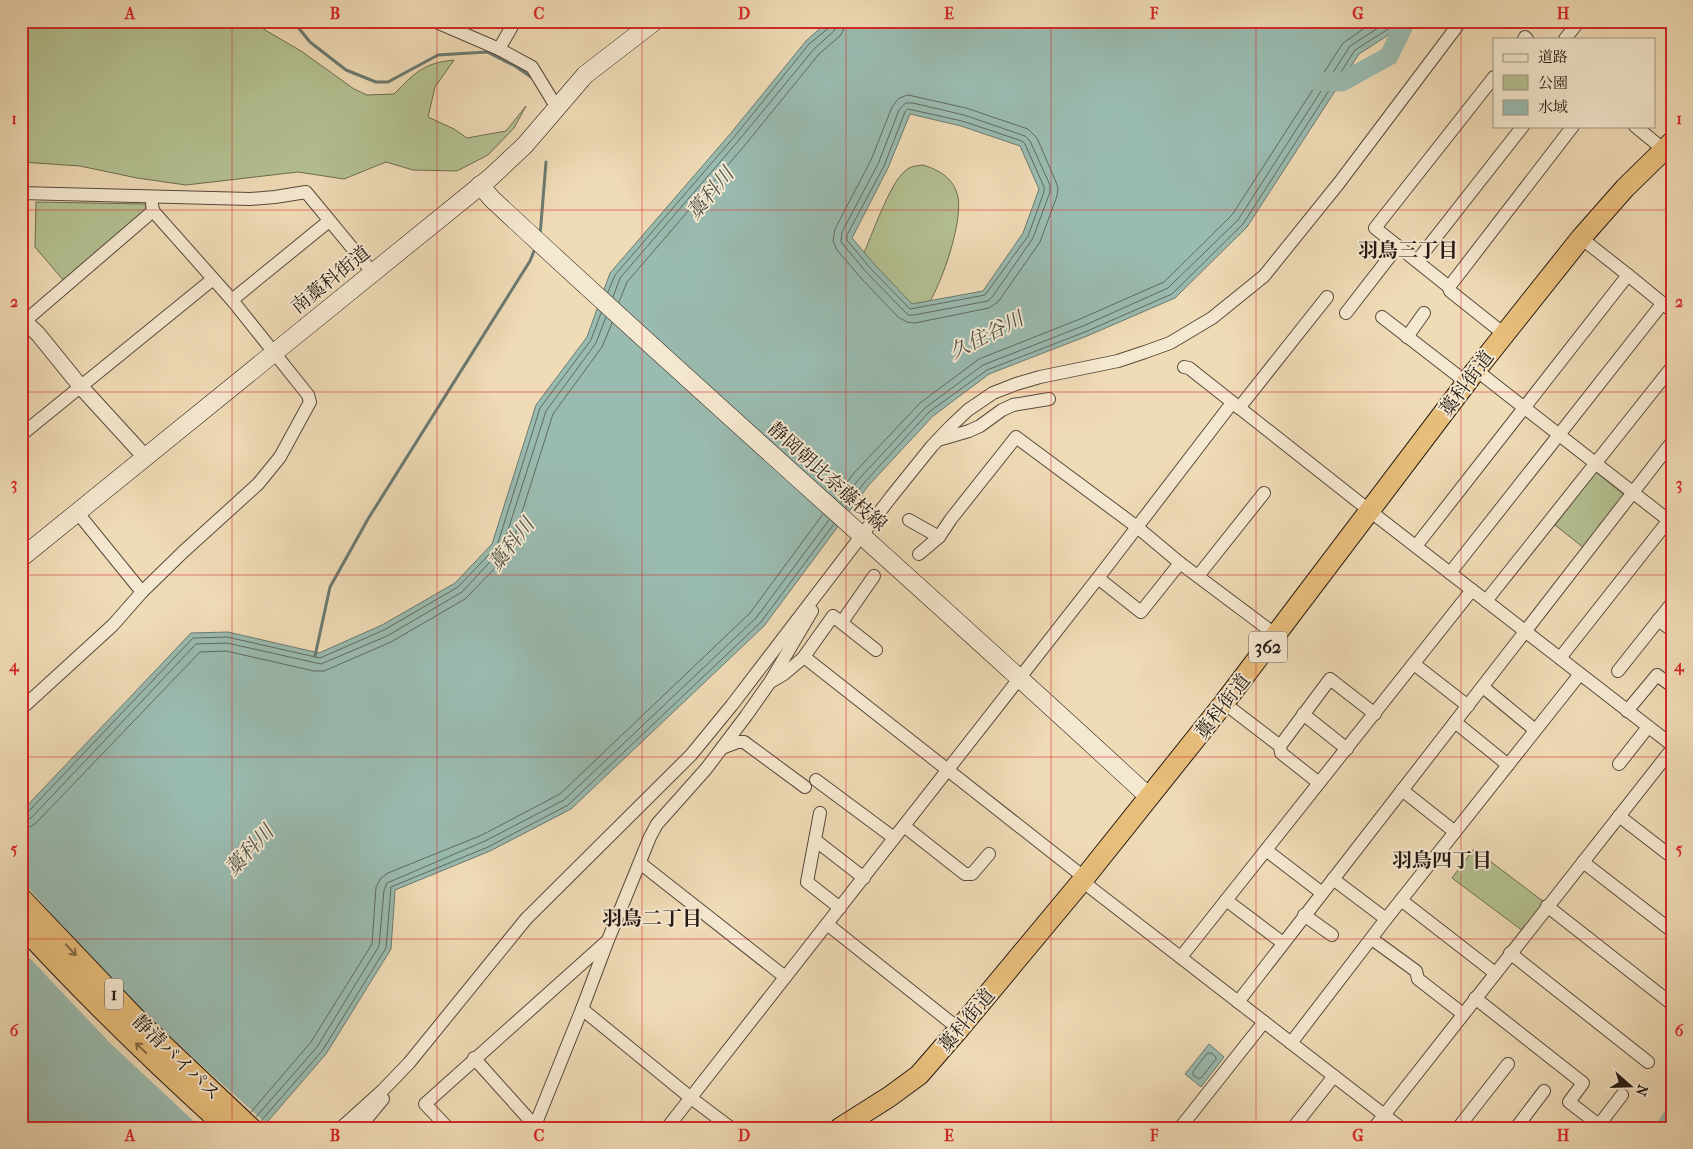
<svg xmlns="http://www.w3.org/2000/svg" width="1693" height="1149" font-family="'IM FELL French Canon','Noto Serif JP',serif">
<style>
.green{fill:#b4c192;stroke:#6c6d52}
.water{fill:#9abbb0;stroke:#6b7a71;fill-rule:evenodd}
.pier{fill:#efdbb6}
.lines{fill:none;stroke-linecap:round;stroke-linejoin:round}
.shore{stroke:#5f6a62;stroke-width:1}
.stream{stroke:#6b7a71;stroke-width:3}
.river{stroke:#9abbb0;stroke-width:19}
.minor-casing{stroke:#574a3c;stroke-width:14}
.tertiary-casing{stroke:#574a3c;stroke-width:17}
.secondary-casing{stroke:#241913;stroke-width:19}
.trunk-casing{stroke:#241913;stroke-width:22}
.minor{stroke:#f5e8d0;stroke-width:12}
.tertiary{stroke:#f5e8d0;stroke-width:15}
.secondary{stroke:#f5e8d0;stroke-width:18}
.trunk{stroke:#e8be7b;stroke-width:20}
.oneway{stroke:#866c47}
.grid{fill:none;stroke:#d62828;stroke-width:1;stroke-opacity:0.55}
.labels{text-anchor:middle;stroke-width:4;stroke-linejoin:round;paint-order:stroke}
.shield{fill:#f5e8d0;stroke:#63574c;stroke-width:1}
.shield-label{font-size:18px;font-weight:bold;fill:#241913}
.street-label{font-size:19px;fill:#241913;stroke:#f5e8d0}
.water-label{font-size:20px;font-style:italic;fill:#4d524a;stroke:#f5e8d0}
.neighbourhood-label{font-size:20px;font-weight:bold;fill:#241913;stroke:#f5e8d0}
.neatline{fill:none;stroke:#d62828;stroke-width:2}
.grid-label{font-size:16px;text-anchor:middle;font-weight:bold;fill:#d62828}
</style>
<rect width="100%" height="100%" fill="#efdbb6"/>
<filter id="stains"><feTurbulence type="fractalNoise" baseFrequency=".004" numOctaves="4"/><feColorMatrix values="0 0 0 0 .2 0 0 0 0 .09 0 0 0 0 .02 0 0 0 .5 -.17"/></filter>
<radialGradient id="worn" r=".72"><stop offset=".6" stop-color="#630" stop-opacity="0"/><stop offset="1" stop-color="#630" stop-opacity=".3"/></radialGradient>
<g class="green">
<path d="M21,21H252L260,27L301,51L354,89L367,95L394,94C415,73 423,63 454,60L435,87L428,117L454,129L467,138L506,131L526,106L514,128L488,155L457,171L413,170L386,162L344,179L298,172L186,185L137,178L80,166L21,162Z"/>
<path d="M923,165C939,170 954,178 958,197C963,224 939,295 920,316L862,257C872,236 889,184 905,171C910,166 916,166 923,165Z"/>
<polygon points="36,202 145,204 147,210 64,281 35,247"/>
<polygon points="1596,472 1624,495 1584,548 1555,525"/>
<polygon points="1474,849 1544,902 1523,931 1452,878"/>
</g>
<g class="water">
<path d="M828,21H1410L1359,54L1247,227L1175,298L1087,336L989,374L933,416L868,486L764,626L571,809L490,851L395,890L391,949L326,1054L262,1128H21V812L191,633L228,632L319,653L382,625L455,583L492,544L536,405L587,337L610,273L731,133L806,41ZM910,114L961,126L1020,146L1039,189L1023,233L983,291L912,304L875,265L852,238L888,168Z"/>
<polygon points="1209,1044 1224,1057 1201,1087 1185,1074"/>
</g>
<polygon class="pier" points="21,879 104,975 200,1064 268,1125 265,1128 201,1128 110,1043 21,949"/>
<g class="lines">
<g class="shore">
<polygon points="908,95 966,108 1028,129 1037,138 1056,182 1058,188 1057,196 1040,242 998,302 989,308 915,323 907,322 898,317 861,278 837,250 833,241 835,229 871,160 892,107 898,99"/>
<polygon points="906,103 913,103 964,115 1025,136 1030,141 1050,185 1050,192 1033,238 993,296 988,301 914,315 908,315 867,273 841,242 842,232 878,164 899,110"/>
<polygon points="908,109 962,121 1022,141 1025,144 1044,187 1044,192 1028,236 985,295 910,309 871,269 847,240 847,235 884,166 905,112"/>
<polyline points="608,292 615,275 735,136 809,44 830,27 831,21"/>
<polyline points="613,297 620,278 739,140 814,49 834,31 837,21"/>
<polyline points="619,302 627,282 745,145 819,54 840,36 844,29 845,21"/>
<polyline points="835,498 854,473 920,403 979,359 1080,319 1164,282 1232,215 1343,43 1375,21"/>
<polyline points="841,503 859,479 925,408 983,365 1083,326 1168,288 1238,220 1350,46 1389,21"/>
<polyline points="846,508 864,483 929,412 987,370 1085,332 1172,294 1243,224 1355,50 1401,21"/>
<polyline points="21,815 27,813 193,638 227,637 320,658 384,630 458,587 497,546 540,408 591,340 601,313"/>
<polyline points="21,821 27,820 32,817 196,644 227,643 321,664 387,636 462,592 502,549 546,411 596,343 606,317"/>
<polyline points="21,829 30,827 36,823 200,652 226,651 314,671 324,671 391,642 465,599 506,557 510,550 553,414 602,347 612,323"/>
<polygon points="1208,1053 1211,1053 1216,1057 1216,1059 1201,1078 1199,1079 1193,1075 1193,1072"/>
<polyline points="251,1112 311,1042 372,944 376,887 381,878 388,873 482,835 560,794 750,613 823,514"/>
<polyline points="256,1117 317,1047 379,946 384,890 387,883 485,841 564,800 756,618 829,520"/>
<polyline points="260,1122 322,1051 386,948 391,887 488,847 568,805 761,622 834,524"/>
</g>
<g class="stream">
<polyline points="293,21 310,42 346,70 376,82 388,82 438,55 487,52 515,66 534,79"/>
<polyline points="540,236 546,162"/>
<polyline points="315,656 330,587 368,519 530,261 536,246"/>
</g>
<g class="river">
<polyline points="1316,81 1342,82 1389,56 1406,21"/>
<polyline points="1665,1128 1672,1117"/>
</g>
<g class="minor-casing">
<g id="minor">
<polyline points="434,21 499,49 532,67 557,108"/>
<polyline points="1524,39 1525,37 1527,39"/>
<polyline points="1565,39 1579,21"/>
<polyline points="499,49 515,21"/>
<polyline points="1494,77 1375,228 1449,287 1573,126"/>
<polyline points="1635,126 1663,149"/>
<polyline points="21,193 250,199 275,197 306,192 372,272"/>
<polyline points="1581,238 1628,275"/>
<polyline points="1417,261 1523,126"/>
<polyline points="1449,287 1450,291 1504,334"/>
<polyline points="232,300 329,221"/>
<polyline points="1346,313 1398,246"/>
<polyline points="1382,317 1466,382"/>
<polyline points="25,321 153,211 152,204"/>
<polyline points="1407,337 1424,313"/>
<polyline points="1184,367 1189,368 1370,511 1672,745"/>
<polyline points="1476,370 1672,523"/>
<polyline points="1239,408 1327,297"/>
<polyline points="21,435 213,279"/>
<polyline points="938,440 969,431 980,426 1002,410 1013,405 1049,399"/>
<polyline points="909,520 939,537"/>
<polyline points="1416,546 1628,275 1672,311"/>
<polyline points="919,554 939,537 951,519 1016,437 1137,527 1180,563 1276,635"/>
<polyline points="1450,573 1662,304"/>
<polyline points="1198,576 1264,493"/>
<polyline points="1098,578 1141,612 1180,563"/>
<polyline points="142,592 183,552 258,484 280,457 310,402 308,395 232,300 153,211"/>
<polyline points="1486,601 1672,367"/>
<polyline points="1658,620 1672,630"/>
<polyline points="842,622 874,576"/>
<polyline points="803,658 833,616 876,650"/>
<polyline points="1560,658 1672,516"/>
<polyline points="1414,664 1468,706"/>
<polyline points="1618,671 1672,603"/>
<polyline points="772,681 784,674 803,658 808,660 1085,878"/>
<polyline points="1483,687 1535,730"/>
<polyline points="1224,703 1280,746"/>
<polyline points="21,709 113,625 142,592 77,512"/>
<polyline points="1627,711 1657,675 1672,686"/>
<polyline points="1303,714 1347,749"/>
<polyline points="1455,722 1508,765"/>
<polyline points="722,748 738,742 744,742 805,787"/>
<polyline points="1619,764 1648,727"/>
<polyline points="816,780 894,838"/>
<polyline points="1319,783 1281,753 1280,746 1330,679 1375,714"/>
<polyline points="1402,790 1455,832"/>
<polyline points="820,813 807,882 840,908"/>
<polyline points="1619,816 1672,857"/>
<polyline points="904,826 965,874 972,874 989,854"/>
<polyline points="815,840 864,878"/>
<polyline points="1266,850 1322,893"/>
<polyline points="1583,862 1672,931"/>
<polyline points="640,863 785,977"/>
<polyline points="1333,879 1386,919"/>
<polyline points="1082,881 1401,1128"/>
<polyline points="1226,900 1283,943"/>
<polyline points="1401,900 1495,973"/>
<polyline points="1547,906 1672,1004"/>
<polyline points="1304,915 1332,935"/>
<polyline points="827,924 959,1029"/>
<polyline points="1372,939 1416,971 1418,979 1463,1014"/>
<polyline points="1510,953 1648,1062"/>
<polyline points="1181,957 1472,590"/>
<polyline points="1475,998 1583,1083 1569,1102 1599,1125 1622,1095"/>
<polyline points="1238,1002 1672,442"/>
<polyline points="582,1009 691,1098 731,1128"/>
<polyline points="1291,1043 1386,919 1580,674"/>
<polyline points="474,1058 535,1126"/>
<polyline points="341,1128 382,1091 409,1063 526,919 691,755 732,705 891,497 932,446 951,426 968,410 993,393 1016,384 1040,377 1118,361 1145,352 1170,343 1212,318 1264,276 1339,183 1461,21"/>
<polyline points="359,1128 383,1099"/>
<polyline points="448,1128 425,1104 606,942"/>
<polyline points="534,1128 582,1009 608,940 650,837 657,824 706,769 746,716 770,682 812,611"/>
<polyline points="667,1128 1098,578 1232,403"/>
<polyline points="1180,1128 1264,1022"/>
<polyline points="1293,1128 1334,1076"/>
<polyline points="1374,1128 1672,749"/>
<polyline points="1458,1128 1508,1064"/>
<polyline points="1516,1128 1544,1091"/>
</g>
</g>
<g class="tertiary-casing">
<polyline id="tertiary" points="21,318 38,334 81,387 145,457"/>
</g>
<g class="secondary-casing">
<g id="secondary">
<path d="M480,185L492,199C709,401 932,596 1149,797"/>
<polyline points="21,558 491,177 525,145 585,75 655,21"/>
</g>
</g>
<g class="trunk-casing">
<g id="trunk">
<polyline points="21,898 143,1026 251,1128"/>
<path d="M21,925C86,996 155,1063 227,1128"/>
<polyline points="840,1128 889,1097 919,1075 959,1029 1082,881 1224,703 1476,370 1581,238 1625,188 1672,142"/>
</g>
</g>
<use href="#minor" class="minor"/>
<use href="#tertiary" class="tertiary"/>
<use href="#secondary" class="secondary"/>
<use href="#trunk" class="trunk"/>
</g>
<defs><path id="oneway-shaft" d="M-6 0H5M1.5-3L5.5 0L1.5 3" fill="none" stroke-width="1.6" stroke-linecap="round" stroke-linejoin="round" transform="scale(1.25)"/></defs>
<g class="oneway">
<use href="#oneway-shaft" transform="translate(71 950) rotate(47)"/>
<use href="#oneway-shaft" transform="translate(141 1048) rotate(-136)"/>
</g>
<path class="grid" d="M232,21V1128M437,21V1128M642,21V1128M846,21V1128M1051,21V1128M1256,21V1128M1461,21V1128M21,210H1672M21,392H1672M21,575H1672M21,757H1672M21,939H1672"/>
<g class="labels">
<g class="shield">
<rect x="1249" y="631.5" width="38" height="31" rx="4"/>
<rect x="105" y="978.5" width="18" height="31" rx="4"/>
</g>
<g class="shield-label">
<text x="1268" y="653">362</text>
<text x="114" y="1000">1</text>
</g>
<g class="street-label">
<text transform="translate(330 279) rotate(-39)" y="7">南藁科街道</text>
<text transform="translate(1466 383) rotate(-53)" y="7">藁科街道</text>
<text transform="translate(828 476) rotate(42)" y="7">静岡朝比奈藤枝線</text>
<text transform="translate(1222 706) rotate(-52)" y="7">藁科街道</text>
<text transform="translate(966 1020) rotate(-50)" y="7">藁科街道</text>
<text transform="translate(177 1057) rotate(44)" y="7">静清バイパス</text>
</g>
<g class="water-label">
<text transform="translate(710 193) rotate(-50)" y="7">藁科川</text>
<text transform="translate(986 335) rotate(-27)" y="7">久住谷川</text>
<text transform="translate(511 544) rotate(-52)" y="7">藁科川</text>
<text transform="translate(249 850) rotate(-47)" y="7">藁科川</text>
</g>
<g class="neighbourhood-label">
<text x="1408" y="257">羽鳥三丁目</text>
<text x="1442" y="867">羽鳥四丁目</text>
<text x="652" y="925">羽鳥二丁目</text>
</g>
</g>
<rect width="1693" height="1149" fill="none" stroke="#efdbb6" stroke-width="55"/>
<rect x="1493" y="38" width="162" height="90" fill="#f5e8d0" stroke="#a19584"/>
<rect x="1503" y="54" width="25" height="8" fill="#f5e8d0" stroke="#a19584"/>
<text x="1538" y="62" font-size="15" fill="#241913">道路</text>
<rect x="1503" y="75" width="25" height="15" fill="#b4c192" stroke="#a19584"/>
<text x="1538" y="88" font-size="15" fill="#241913">公園</text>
<rect x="1503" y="100" width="25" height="15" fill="#9abbb0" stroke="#a19584"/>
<text x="1538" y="112" font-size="15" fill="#241913">水域</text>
<g transform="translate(1630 1086) rotate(110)" stroke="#f5e8d0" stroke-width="4" paint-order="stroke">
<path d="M0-4L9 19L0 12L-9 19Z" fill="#241913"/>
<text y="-8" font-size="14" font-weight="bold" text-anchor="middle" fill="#241913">N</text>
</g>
<rect x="28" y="28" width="1638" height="1094" class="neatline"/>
<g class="grid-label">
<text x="130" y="19">A</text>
<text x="335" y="19">B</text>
<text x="539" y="19">C</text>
<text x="744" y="19">D</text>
<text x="949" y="19">E</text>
<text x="1154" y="19">F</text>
<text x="1358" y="19">G</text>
<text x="1563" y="19">H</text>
<text x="14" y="124">1</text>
<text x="1679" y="124">1</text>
<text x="14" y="307">2</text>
<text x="1679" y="307">2</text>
<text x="14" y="489">3</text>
<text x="1679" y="489">3</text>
<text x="14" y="671">4</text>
<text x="1679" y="671">4</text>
<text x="14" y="854">5</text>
<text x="1679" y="854">5</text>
<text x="14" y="1036">6</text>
<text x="1679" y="1036">6</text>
<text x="130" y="1141">A</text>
<text x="335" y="1141">B</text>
<text x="539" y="1141">C</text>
<text x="744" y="1141">D</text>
<text x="949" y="1141">E</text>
<text x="1154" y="1141">F</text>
<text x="1358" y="1141">G</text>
<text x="1563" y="1141">H</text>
</g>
<rect width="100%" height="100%" filter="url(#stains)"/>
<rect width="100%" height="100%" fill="url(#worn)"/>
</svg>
